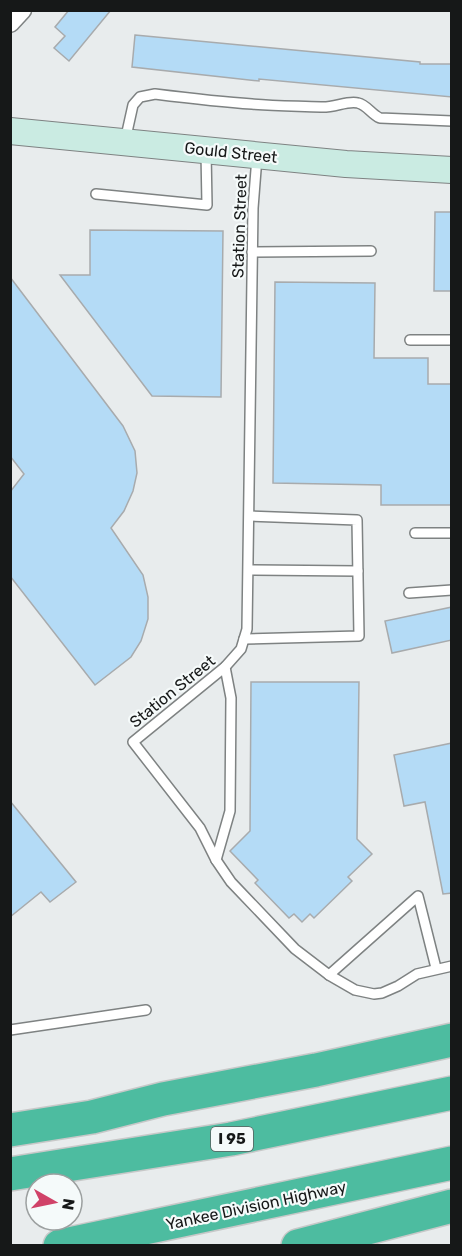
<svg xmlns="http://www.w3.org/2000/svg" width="462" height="1256" font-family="Rubik,sans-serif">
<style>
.building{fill:#b4dbf6;stroke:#a8abad;stroke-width:1.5}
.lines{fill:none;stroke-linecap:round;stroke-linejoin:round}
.lane-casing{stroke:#7e8282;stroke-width:12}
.street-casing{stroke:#7e8282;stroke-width:21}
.secondary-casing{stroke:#7e8282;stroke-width:28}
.highway-casing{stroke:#c7c8c8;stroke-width:36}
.lane{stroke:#fff;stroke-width:9}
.street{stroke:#fff;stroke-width:18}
.secondary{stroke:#caebe2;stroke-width:26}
.highway{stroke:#4dbca0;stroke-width:33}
.labels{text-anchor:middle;stroke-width:4.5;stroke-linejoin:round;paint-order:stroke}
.shield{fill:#f5fafa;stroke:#595c5c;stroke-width:1.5}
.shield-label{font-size:15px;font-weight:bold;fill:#161818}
.street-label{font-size:16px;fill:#161818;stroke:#f5fafa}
</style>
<rect width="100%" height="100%" fill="#e8eced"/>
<g class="building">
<polygon points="69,10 111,10 69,61 54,48 65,36 55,27"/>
<polygon points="135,35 420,62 420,64 452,64 452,97 259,79 259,81 132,67"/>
<polygon points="435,212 452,212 452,291 434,291"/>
<polygon points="90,230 223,231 221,397 152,396 60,275 90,275"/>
<polygon points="10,277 123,426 135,451 137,473 133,491 124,511 111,528 143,575 148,597 148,619 141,641 131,657 95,685 10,576 10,492 24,474 10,456"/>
<polygon points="275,282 375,283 374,358 428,358 428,384 452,384 452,505 381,505 381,485 273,483"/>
<polygon points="452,607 452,640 392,653 385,621"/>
<polygon points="251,682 359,682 357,839 372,854 348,877 352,881 314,918 310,914 302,922 294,914 289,918 255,883 258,880 230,851 250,831"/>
<polygon points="452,743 452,893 443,894 425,802 404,806 394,755"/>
<polygon points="10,801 76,882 50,902 41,892 10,917"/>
</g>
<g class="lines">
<g class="lane-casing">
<g id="lane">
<path d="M125,141L133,105L140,97L155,94C187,98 220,102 252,104C275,106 298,106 321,107C334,108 348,100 358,103C367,105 371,114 380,118L452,121"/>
<polyline points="257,157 253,208 247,629 241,649 225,667 133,742 200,828 216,860 231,882 295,949 329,975 355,990 374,994 382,993 398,986 417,974 452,966"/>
<polyline points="96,194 207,205 206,152"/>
<polyline points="252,252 371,251"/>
<polyline points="410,340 452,340"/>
<polyline points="415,533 452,533"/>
<polyline points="249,570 358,571"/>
<polyline points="409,593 452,590"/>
<polyline points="244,639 359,636 357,520 250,516"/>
<polyline points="216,860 230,811 231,698 225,667"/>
<polyline points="329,975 418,896 436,968"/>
<polyline points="10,1030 146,1010"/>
</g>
</g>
<g class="street-casing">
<polyline id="street" points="10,23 22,10"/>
</g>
<g class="secondary-casing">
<polyline id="secondary" points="10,131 346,164 452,170"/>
</g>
<g class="highway-casing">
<g id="highway">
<polyline points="10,1130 92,1117 163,1099 316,1070 452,1040"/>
<polyline points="10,1174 231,1139 452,1093"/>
<polyline points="60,1246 452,1163"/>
<polyline points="298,1246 452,1206"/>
</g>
</g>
<use href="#lane" class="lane"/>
<use href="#street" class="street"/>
<use href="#secondary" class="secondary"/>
<use href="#highway" class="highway"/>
</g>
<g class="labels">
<rect class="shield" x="211" y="1127" width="42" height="24" rx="4.5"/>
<g class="shield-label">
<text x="232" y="1144">I 95</text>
</g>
<g class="street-label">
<text transform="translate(231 152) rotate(6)" y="6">Gould Street</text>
<text transform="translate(239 226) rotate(-88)" y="6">Station Street</text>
<text transform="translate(172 691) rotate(-39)" y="6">Station Street</text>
<text transform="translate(256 1205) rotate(-12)" y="6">Yankee Division Highway</text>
</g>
</g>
<rect width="462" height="1256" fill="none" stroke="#161818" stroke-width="24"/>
<g transform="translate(54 1202) rotate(99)"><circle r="28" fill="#f5fafa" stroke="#9ca0a0" stroke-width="1.5"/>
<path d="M0-4.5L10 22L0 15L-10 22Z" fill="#d04268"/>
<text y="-9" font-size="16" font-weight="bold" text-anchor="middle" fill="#161818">N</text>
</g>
</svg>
